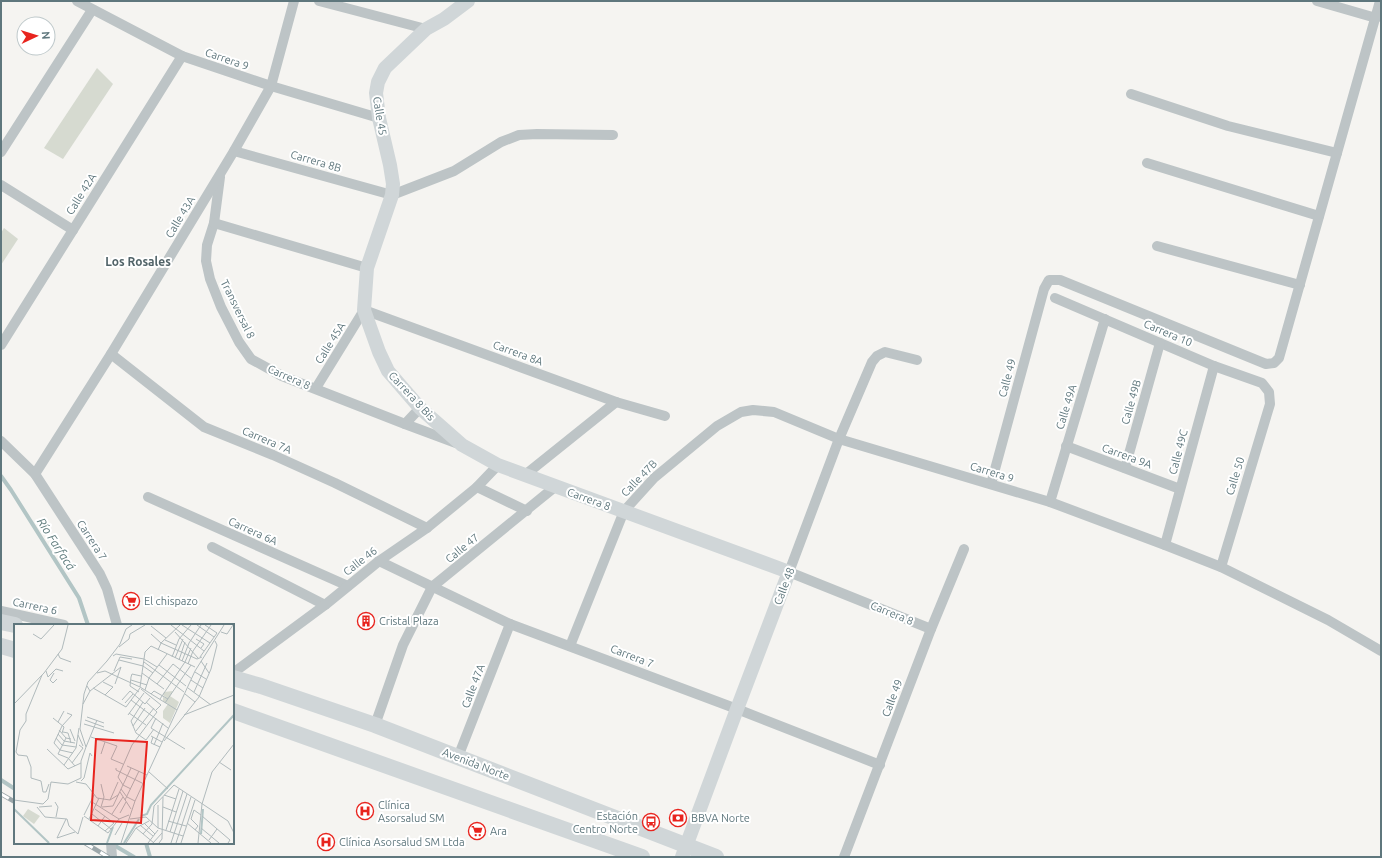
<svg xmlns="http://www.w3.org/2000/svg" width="1382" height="858" font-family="Ubuntu,sans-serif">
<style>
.green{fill:#d6dad0}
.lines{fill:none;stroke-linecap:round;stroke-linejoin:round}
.stream{stroke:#b2c5c5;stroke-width:4}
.street{stroke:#bdc4c6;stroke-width:10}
.secondary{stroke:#d0d6d8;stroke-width:14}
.primary{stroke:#d0d6d8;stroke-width:16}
.rail-casing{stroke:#9ca7aa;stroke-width:4.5}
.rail{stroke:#fff;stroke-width:3;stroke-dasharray:9;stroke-linecap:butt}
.labels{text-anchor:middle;stroke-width:4;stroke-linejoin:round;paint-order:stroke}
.street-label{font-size:11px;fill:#5f777d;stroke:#fff}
.poi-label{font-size:11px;fill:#5f777d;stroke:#fff;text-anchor:start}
.neighbourhood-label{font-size:12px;font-weight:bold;fill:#516368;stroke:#fff}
.water-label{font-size:12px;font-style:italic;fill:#5a7879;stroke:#fff}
.inset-river{fill:none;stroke:#b2c5c5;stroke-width:2}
.inset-road{fill:none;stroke:#b0babc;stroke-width:1}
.view{fill:#e8241e;fill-opacity:0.15;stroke:#e8241e;stroke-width:2}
.inset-edge{fill:none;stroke:#5f777d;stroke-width:2}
</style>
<rect width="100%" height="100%" fill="#f5f4f1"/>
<g class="green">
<polygon points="97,68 113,84 63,159 44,148"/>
<polygon points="4,228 18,239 1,265 1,233"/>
</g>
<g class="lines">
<g class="stream">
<polyline points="1,476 11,490 79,598 88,625"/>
<polyline points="1,780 15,789"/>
<polyline points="146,843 150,857"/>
<polyline points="112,844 134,857"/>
</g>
<g class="street">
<polyline points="77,1 182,56 271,86 379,118"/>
<polyline points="319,1 426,29"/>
<polyline points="1317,1 1376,18"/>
<polyline points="1131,94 1228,126 1337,153"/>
<polyline points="234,151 392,195 454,171 501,142 519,135 537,134 613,135"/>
<polyline points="1,152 92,10"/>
<polyline points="1147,163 1319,216"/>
<polyline points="220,177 214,223 207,245 206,261 210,279 221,307 239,342 251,359 282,376 405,424 456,443"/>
<polyline points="1,185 73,230"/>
<polyline points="214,223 367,268"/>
<polyline points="1157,246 1300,285"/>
<polyline points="1055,298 1214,366 1262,383 1269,392 1270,404 1221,567"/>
<polyline points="1,345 182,56"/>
<polyline points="111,354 204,427 273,455 335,483 427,528"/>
<polyline points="917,360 885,352 877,356 872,362 839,439 789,572 931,629"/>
<polyline points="316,388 364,310 616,402 665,416"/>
<polyline points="405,424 420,408"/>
<polyline points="1,441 35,474 100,574 107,589 117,625"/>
<polyline points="1066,446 1180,489"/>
<polyline points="1125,468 1160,343"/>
<polyline points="35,474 111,354 234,151 271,86 294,1"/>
<polyline points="525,475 616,402"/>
<polyline points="991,484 1044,289 1049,280 1060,280 1266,364 1274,363 1279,358 1380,1"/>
<polyline points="477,487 527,511"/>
<polyline points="148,497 348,586"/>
<polyline points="1050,502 1105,319"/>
<polyline points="1165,545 1214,366"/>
<polyline points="212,547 325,605"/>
<polyline points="379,561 510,624 737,709 880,765"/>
<polyline points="1,611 64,625"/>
<polyline points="570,646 624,511 654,478 717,426 741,412 753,410 774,412 839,439 1050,502 1165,545 1221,567 1328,620 1381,651"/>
<polyline points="233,673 325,605 379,561 427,528 477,487 498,465"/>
<polyline points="375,725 403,645 432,587 556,486"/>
<polyline points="458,757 510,624"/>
<polyline points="111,843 112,857"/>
<polyline points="844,857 931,629 964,549"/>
</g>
<polyline class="secondary" points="468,1 444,19 426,29 385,68 378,82 376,93 379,118 390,165 393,184 392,195 367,268 364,310 379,352 388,371 420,408 462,445 498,465 789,572 737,709 682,857"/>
<g class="primary">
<polyline points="1,622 15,625"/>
<polyline points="1,646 15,650"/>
<polyline points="233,678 261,686 375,725 716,857"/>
<polyline points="233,711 642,857"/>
</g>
<g class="rail-casing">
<g id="rail">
<polyline points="1,794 15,802"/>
<polyline points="85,843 108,857"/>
</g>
</g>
<use href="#rail" class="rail"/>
</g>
<defs>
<g id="supermarket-ring" transform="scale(0.9)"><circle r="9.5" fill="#fff" stroke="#e8241e" stroke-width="1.5"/><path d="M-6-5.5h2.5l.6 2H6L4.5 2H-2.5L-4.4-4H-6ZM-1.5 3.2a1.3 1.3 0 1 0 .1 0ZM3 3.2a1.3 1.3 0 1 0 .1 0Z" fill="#e8241e"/></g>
<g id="building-ring" transform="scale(0.9)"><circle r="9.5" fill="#fff" stroke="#e8241e" stroke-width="1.5"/><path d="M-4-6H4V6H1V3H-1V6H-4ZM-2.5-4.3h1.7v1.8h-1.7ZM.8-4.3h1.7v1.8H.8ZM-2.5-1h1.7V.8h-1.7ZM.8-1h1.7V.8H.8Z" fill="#e8241e"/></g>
<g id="hospital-ring" transform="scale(0.9)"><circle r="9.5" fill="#fff" stroke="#e8241e" stroke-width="1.5"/><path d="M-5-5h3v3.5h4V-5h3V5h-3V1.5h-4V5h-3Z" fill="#e8241e"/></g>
<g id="bank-ring" transform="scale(0.9)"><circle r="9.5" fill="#fff" stroke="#e8241e" stroke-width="1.5"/><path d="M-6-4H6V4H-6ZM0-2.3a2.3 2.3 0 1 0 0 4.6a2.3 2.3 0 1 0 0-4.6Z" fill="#e8241e"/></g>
<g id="bus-ring" transform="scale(0.9)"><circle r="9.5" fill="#fff" stroke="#e8241e" stroke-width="1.5"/><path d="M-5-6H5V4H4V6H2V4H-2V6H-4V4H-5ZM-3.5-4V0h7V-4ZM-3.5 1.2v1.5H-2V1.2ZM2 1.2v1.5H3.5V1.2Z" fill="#e8241e"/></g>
</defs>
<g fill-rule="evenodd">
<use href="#supermarket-ring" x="131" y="601"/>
<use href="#building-ring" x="366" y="621"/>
<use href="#hospital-ring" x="365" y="811"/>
<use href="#bank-ring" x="678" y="818"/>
<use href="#bus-ring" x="651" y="822"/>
<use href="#supermarket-ring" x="477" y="831"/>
<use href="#hospital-ring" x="326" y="842"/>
</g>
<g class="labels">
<g class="street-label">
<text transform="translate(227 59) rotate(19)" y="4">Carrera 9</text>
<text transform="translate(380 116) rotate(81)" y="4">Calle 45</text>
<text transform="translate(316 161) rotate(16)" y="4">Carrera 8B</text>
<text transform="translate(81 194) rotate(-58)" y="4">Calle 42A</text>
<text transform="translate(180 217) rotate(-59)" y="4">Calle 43A</text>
<text transform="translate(238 309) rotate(64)" y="4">Transversal 8</text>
<text transform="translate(1168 333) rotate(23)" y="4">Carrera 10</text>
<text transform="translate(330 343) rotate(-58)" y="4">Calle 45A</text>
<text transform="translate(518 353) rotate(20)" y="4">Carrera 8A</text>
<text transform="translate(289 377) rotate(24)" y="4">Carrera 8</text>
<text transform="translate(1007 378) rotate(-75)" y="4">Calle 49</text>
<text transform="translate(412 396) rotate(47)" y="4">Carrera 8 Bis</text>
<text transform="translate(1131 402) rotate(-74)" y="4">Calle 49B</text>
<text transform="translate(1066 407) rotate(-73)" y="4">Calle 49A</text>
<text transform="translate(267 440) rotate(23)" y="4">Carrera 7A</text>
<text transform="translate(1178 452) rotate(-75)" y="4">Calle 49C</text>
<text transform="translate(1127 456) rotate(20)" y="4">Carrera 9A</text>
<text transform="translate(992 472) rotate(17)" y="4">Carrera 9</text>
<text transform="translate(1235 476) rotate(-73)" y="4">Calle 50</text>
<text transform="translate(639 478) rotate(-46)" y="4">Calle 47B</text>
<text transform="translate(589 499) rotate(20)" y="4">Carrera 8</text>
<text transform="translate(253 531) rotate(24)" y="4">Carrera 6A</text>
<text transform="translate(92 540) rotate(57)" y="4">Carrera 7</text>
<text transform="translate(462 548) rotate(-39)" y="4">Calle 47</text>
<text transform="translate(360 561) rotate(-38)" y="4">Calle 46</text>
<text transform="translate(784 586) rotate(-69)" y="4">Calle 48</text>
<text transform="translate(35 606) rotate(12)" y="4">Carrera 6</text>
<text transform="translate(892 613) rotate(22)" y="4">Carrera 8</text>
<text transform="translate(632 656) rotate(21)" y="4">Carrera 7</text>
<text transform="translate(473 686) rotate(-69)" y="4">Calle 47A</text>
<text transform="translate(892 698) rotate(-69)" y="4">Calle 49</text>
<text transform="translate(476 764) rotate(21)" y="4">Avenida Norte</text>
</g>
<g class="poi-label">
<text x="144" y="605">El chispazo</text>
<text x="379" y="625">Cristal Plaza</text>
<text x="378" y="809">Clínica<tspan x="378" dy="13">Asorsalud SM</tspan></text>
<text x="638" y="820" text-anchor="end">Estación<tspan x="638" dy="13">Centro Norte</tspan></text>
<text x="691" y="822">BBVA Norte</text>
<text x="490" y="835">Ara</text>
<text x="339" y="846">Clínica Asorsalud SM Ltda</text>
</g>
<g class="neighbourhood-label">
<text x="138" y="266">Los Rosales</text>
</g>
<g class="water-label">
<text transform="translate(56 544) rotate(57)" y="4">Río Farfacá</text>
</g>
</g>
<g transform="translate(14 624)">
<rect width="220" height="220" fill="#f5f4f1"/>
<path d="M159,67L156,72L165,78L156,99L149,94V87L154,80L149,77V73L153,74L149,71L150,68ZM14,185L26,192L20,200L9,192Z" fill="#d6dad0"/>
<path class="inset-river" d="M0,185L35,219M127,192L133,190L137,181L220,91M187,210L189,185M93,219L99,203M110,219L125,195"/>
<path class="inset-road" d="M157,1L190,27M168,1L196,19M183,1L200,13M191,1L203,9M137,2L152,14M161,8L184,34M207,8L213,10L219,1M19,10L27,15L40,1M137,10L147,19L183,35L188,33M182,15L190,20L187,24M151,16L162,21M105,23L115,15L116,10L131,1M144,26L147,19L166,1M44,30L46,34L57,38M99,32L102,30L130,35L143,43M158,33L165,15L177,1M186,33L203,9M161,34L169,15M105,36L129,42L139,49M165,36L171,18M168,37L175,19L187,1M187,37L195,49M130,38L170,68M174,40L179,27L197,1M145,41L172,62M32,47L34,53L42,45L49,47M100,47L106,33L118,35M181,48L192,55M40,49L36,56L39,59L43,55M83,49L91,47L126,63L163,86M128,49L150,65M28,51L12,90V97L6,106L2,128L4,131L13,132L17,143V154L27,157L29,168H32L35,160M117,56L133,61M177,56L189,64M89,58L99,63L91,71M101,60L107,43M143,60L159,40L178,55M126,63L131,28L137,22L181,43M79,64L112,83L126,64M174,64L197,81M127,65L147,81L142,86M131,66L135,54L153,30M76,67L107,43M125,68L116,62L117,53L118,50L127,52M180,68L193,39M137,70L140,67L154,75M171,70L181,78M146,75L171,38L177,24M108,76L116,67L131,80L136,74M117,76L154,104M129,78L117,97L122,109L132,116L140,105M111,79L119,70M151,79L177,41M0,80L30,49L48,25L54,1M69,80L76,67L73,62M53,89L58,91L48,102L40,119L46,126L59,129M115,89L132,101M114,91L130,69M170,91L220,71M73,93L90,99M39,94L50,103L48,109M142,94L137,104L171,125M71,96L90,103M44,98L50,87M70,100L100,109M119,102L131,84M56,105L61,117M45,106L52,114L57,115M122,107L140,84M49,108L54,109L57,119M44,110L50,117L61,119M64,111L69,122M137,112L148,118M77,113L103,122L97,135L109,140M139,113L137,119L146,123M42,114L48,121L62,123M52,114L44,130L54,134L61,142M150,117L185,73L197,45L203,21L201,17M140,121L149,99M72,123L83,96M33,125L54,145L67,139M87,130L91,118M205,138L217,146M58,139L69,124L65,121M50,141L62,124L65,104M113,142L133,151M102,144V146L130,160M135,148L154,165M67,157L70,154L76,129L78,132M62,158L72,160L83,174L96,176L104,171M107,165L113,173L121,177M117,165L109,161L104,153L118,121L143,88L132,78M106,168L117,185M150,171L162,175M0,176L29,180L34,175L37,158L54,160L67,154V137L72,123L66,105L70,70L74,58L93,37L106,20L112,5L118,1M96,176L104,158M111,176L125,147M41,178L44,183L42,193M78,178L105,195M23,183L31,193L53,195M25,183L38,182M87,183L90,173L87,160M88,183L99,182L117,144M149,183L162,188M81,185L100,199M106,189L112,178M78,190L97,205M98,190L109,173M70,191L80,171M70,192L94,209L105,195L115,191M188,192L216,216L214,219M53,195L55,202L64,210L69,193M75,195L85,174M116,195L132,193L144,204L169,212M154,197L172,202M130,199L141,210M173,199L197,219M138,200L140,182L160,161L214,197L220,209M126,201L139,212M84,202L91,192M122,204L140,219M144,204V181M187,204L205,219M152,206L165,165M181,206L184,202L177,195L180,186L187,191M91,207L100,199M156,208L169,167M129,210L138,200M101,211L108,199M43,214L52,195M43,214L61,208M195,216L203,205M107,219L121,177L181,47L210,1M112,219L122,204L135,197M134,219L144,206M139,219L148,209M145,219L148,215L149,173M157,219L173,170M162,219L177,173M167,219L181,176M184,219L188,180L198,148L220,120"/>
<path class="view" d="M82,115L133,118L127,199L77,196Z"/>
<rect width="220" height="220" class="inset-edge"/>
</g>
<rect width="1382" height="858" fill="none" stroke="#5f777d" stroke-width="4"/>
<g transform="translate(36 36) rotate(86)"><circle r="19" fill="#ffffff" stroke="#bfc9cb"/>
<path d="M0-3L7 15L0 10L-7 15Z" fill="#e8241e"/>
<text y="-6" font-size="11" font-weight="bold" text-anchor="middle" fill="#5f777d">N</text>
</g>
</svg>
